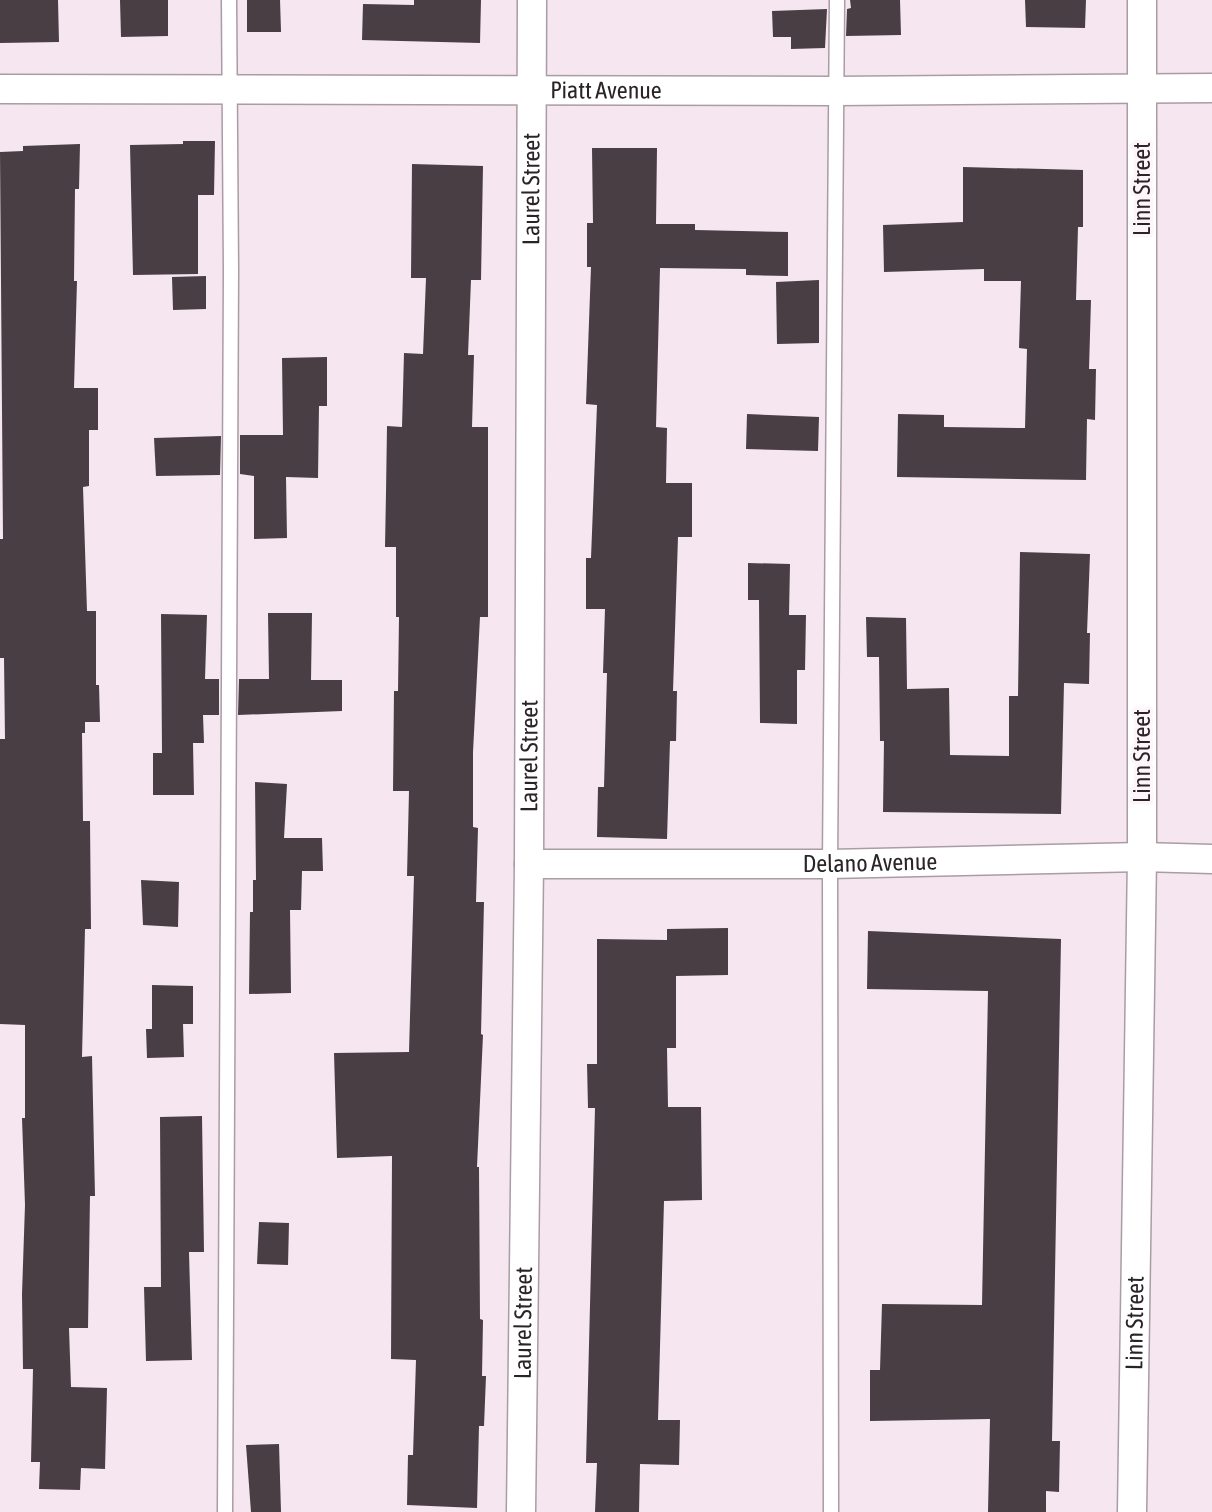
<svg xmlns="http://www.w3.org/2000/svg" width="1212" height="1512" font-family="'Asap Condensed',sans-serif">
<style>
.building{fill:#4a3e45}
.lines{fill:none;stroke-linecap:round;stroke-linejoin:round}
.service-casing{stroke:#aa9ca4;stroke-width:17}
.minor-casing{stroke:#aa9ca4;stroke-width:31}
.service{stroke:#fff;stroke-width:14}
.minor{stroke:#fff;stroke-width:28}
.labels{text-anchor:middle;stroke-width:7;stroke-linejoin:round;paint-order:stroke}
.street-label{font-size:24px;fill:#2a2428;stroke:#fef5fb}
</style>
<rect width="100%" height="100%" fill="#f5e6ef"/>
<g class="building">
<polygon points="0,0 58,0 59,42 0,43"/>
<polygon points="120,0 168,0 168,36 121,37"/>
<polygon points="247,0 280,0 281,32 247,32"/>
<polygon points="414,0 481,0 480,43 362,40 363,4 414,5"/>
<polygon points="850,0 900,0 901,35 846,36 847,9 851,8"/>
<polygon points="1025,0 1086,0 1085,28 1026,27"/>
<polygon points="827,9 825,48 791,49 791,37 773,37 772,11"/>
<polygon points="183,141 215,141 214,195 198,195 198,274 133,275 130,145 183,144"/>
<polygon points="80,144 79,189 75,189 74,281 77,281 74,388 98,388 98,430 89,430 89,486 83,487 87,611 96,611 96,685 99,685 100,722 85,722 85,733 82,733 83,821 90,821 91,929 85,929 82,1057 92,1056 95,1196 90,1196 88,1328 69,1328 71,1387 107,1388 105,1469 81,1468 80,1490 39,1489 40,1462 31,1462 33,1369 23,1369 22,1294 25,1205 22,1118 25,1118 25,1025 0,1024 0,739 5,739 4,658 0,658 0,539 3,539 0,152 23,151 23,146"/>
<polygon points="592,148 657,148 656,224 695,224 695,230 788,232 788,276 746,275 746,269 660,268 656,427 667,428 666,483 692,483 692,537 678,537 673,691 677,691 676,741 670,741 667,839 597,837 598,787 604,787 607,673 603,673 605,609 586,609 586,558 591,558 597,405 586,404 591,267 587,267 587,223 593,223"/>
<polygon points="412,164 483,166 481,280 471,280 468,355 474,355 472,427 488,427 488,617 480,617 473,752 473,827 478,828 476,902 484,902 481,1034 483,1035 477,1167 479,1167 480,1319 483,1320 482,1376 486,1376 484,1426 479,1426 477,1508 407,1505 408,1455 413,1455 416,1360 391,1359 392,1156 337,1158 334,1053 409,1052 414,876 407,876 409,791 393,791 394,691 398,691 399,617 396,617 396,547 385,547 386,493 387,426 402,427 404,353 423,354 426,278 411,278"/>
<polygon points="963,167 1083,170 1083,227 1078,227 1076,300 1091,300 1089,369 1096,369 1095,420 1087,419 1086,480 897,477 898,414 944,415 944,427 1025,428 1027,349 1019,348 1021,281 984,281 984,269 884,272 883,225 963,222"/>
<polygon points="206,276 206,309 173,310 172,277"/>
<polygon points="819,280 819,343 777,344 776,282"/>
<polygon points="327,357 327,406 319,406 318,478 286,477 287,538 254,539 254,476 240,474 240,435 283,435 282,358"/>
<polygon points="747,414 819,417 818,451 746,449"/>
<polygon points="221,436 220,475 156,476 154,438"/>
<polygon points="1020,552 1090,554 1087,633 1090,633 1089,684 1064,683 1061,814 883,812 884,741 880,741 879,657 867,657 866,617 906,618 907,689 949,688 950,755 1009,756 1009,696 1018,696"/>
<polygon points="748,563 790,564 789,615 806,615 805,670 797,670 797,724 760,723 759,600 748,600"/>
<polygon points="268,613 312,613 311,680 342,680 342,711 238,715 239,679 269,679"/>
<polygon points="161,614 207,615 205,679 219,679 219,715 203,715 204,743 193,743 194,795 153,795 153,753 162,753"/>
<polygon points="255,782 287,784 284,838 322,838 323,871 302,871 301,910 290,910 291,993 249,994 250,912 253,912 253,880 256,880"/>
<polygon points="141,880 179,882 178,927 143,925"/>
<polygon points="728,928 728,975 676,976 676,1048 667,1048 668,1107 701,1107 702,1200 664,1201 658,1420 680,1420 679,1465 640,1464 639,1512 595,1512 597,1463 586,1463 595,1108 588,1108 587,1064 597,1064 597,939 667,940 667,929"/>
<polygon points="868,931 1061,939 1052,1441 1060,1441 1059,1492 1046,1491 1046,1512 988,1512 990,1419 870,1421 870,1370 880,1370 882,1304 982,1305 988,991 867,989"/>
<polygon points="152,985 193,986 193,1024 183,1024 184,1057 147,1058 146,1029 152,1029"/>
<polygon points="202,1116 204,1252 189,1252 192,1360 146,1361 144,1287 161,1287 160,1117"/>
<polygon points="259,1222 289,1223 288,1265 257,1264"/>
<polygon points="279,1444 281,1512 251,1512 246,1445"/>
</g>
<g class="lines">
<g class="service-casing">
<g id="service">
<polyline points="225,1512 231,271 229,0"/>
<polyline points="831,1512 830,864 837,0"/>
</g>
</g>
<g class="minor-casing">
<g id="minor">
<path id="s1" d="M0,89L835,91L1212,88"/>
<path id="s2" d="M529,864H830L1142,857L1212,859"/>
<path id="s3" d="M521,1512L529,864L532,0"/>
<path id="s4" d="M1132,1512L1142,857V0"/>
</g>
</g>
<use href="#service" class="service"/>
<use href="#minor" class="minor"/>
</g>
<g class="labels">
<g class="street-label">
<text dy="8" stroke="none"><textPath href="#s1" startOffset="606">Piatt Avenue</textPath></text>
<text dy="8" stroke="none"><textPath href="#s3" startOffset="1323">Laurel Street</textPath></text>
<text transform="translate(1142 189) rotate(-90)" y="8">Linn Street</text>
<text dy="8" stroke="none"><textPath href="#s3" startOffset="756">Laurel Street</textPath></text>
<text transform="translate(1142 756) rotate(-90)" y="8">Linn Street</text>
<text dy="8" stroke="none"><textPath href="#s2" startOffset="341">Delano Avenue</textPath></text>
<text dy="8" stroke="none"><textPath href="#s3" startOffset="189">Laurel Street</textPath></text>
<text dy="8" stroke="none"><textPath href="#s4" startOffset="189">Linn Street</textPath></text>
</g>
</g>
</svg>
